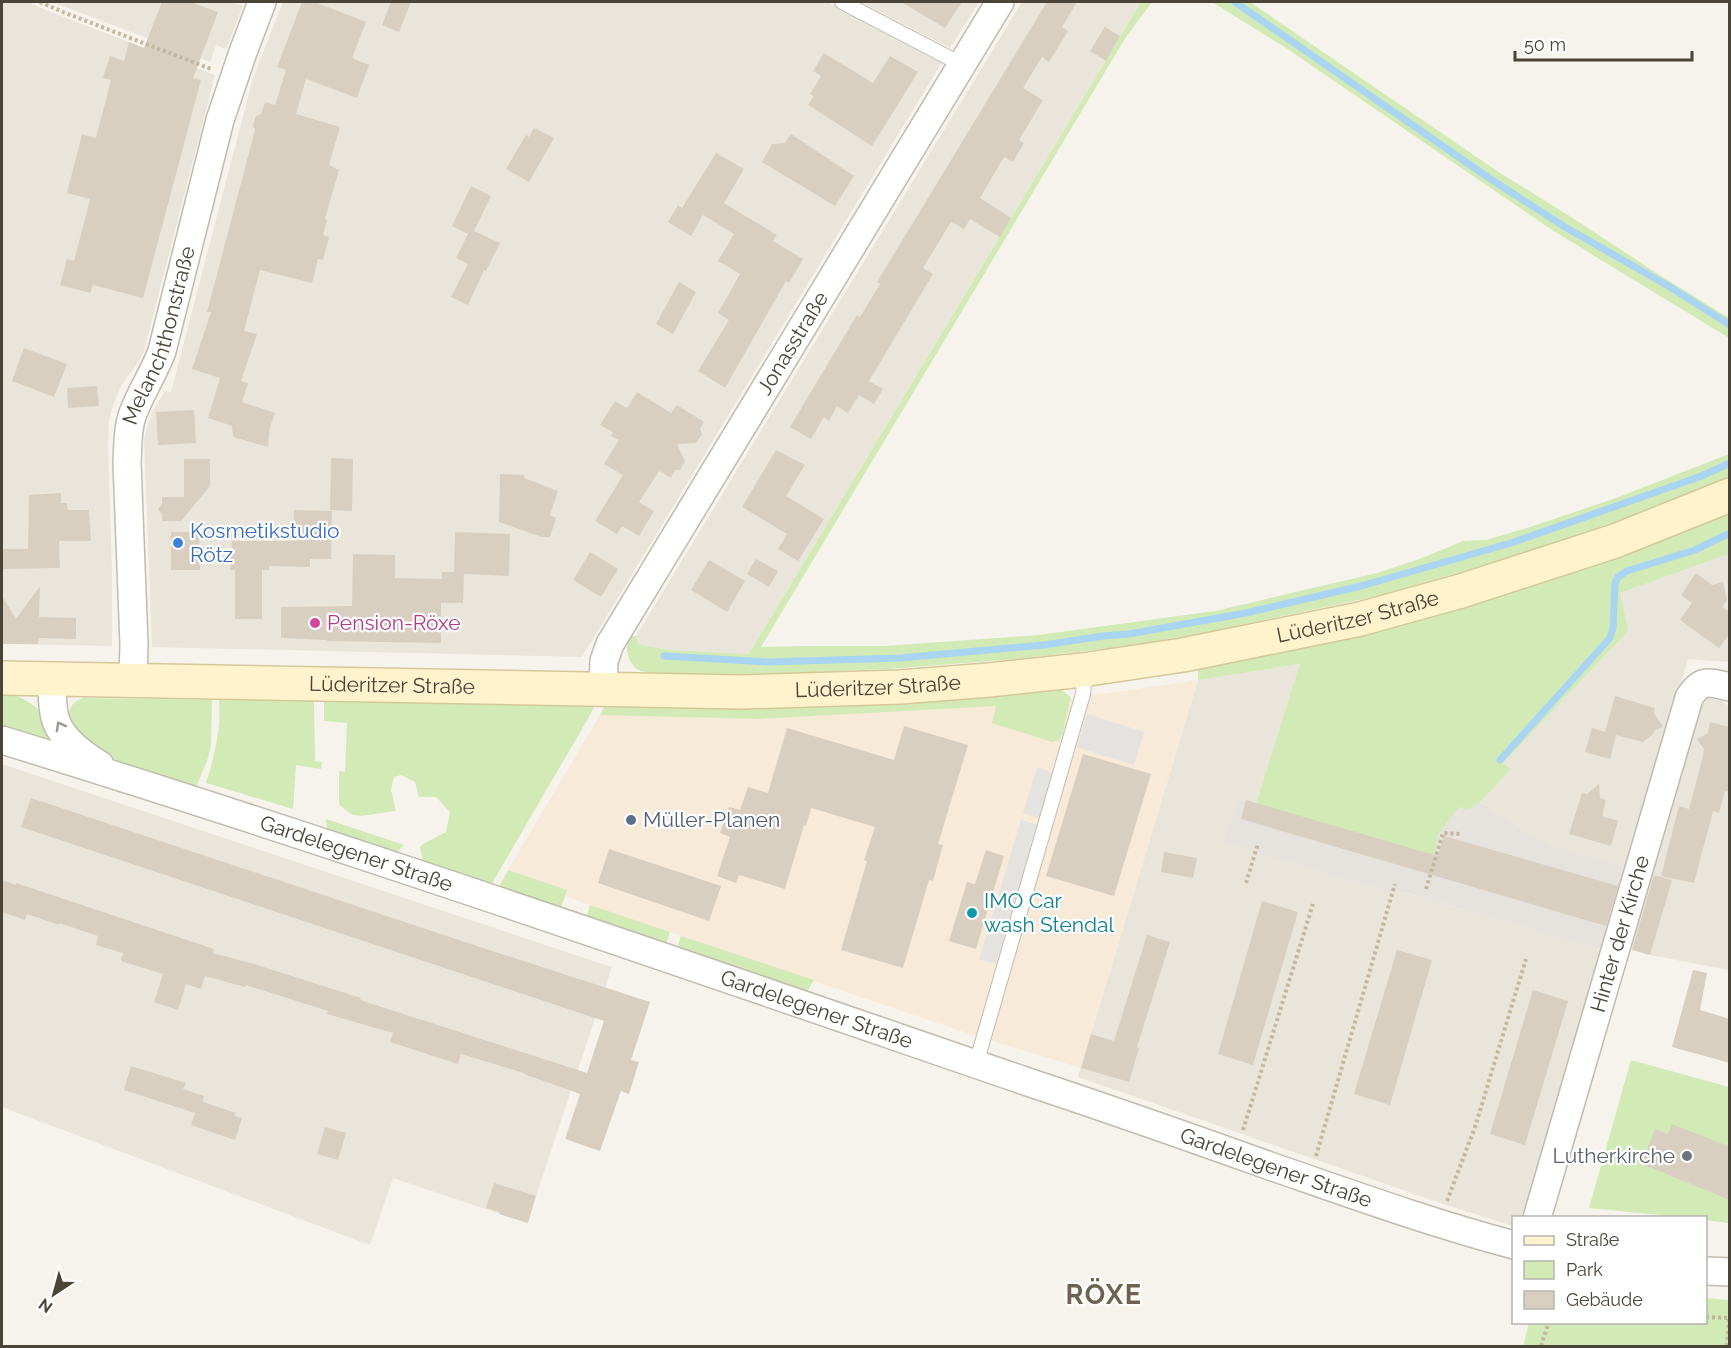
<svg xmlns="http://www.w3.org/2000/svg" width="1731" height="1348" font-family="Raleway,sans-serif">
<style>
.residential{fill:#eae5da}
.commercial{fill:#f7ead8}
.industrial{fill:#e6e2dd}
.green{fill:#d2eab5}
.parking{fill:#e5e3e0}
.lines{fill:none;stroke-linecap:round;stroke-linejoin:round}
.stream{stroke:#a9d4f2;stroke-width:7}
.building{fill:#d8cfc1}
.lane-casing{stroke:#c2bbae;stroke-width:16}
.street-casing{stroke:#c2bbae;stroke-width:30}
.secondary-casing{stroke:#d6c79b;stroke-width:36}
.path{stroke:#c4b79f;stroke-width:4;stroke-dasharray:3 3;stroke-linecap:butt}
.lane{stroke:#fff;stroke-width:14}
.street{stroke:#fff;stroke-width:27}
.secondary{stroke:#fff3cd;stroke-width:33}
.oneway{stroke:#9c9892}
.shop-dot{fill:#3f7fe0;stroke:#fff;stroke-width:2}
.hotel-dot{fill:#d1479c;stroke:#fff;stroke-width:2}
.service-dot{fill:#5c6f8a;stroke:#fff;stroke-width:2}
.culture-dot{fill:#0f9aa8;stroke:#fff;stroke-width:2}
.worship-dot{fill:#6b7280;stroke:#fff;stroke-width:2}
.labels{text-anchor:middle;stroke-width:4.5;stroke-linejoin:round;paint-order:stroke}
.street-label{font-size:21px;fill:#4b4439;stroke:#fff}
.shop-label{font-size:21px;fill:#366cbe;stroke:#fff;text-anchor:start}
.hotel-label{font-size:21px;fill:#b23c85;stroke:#fff;text-anchor:start}
.service-label{font-size:21px;fill:#4e5e75;stroke:#fff;text-anchor:start}
.culture-label{font-size:21px;fill:#0d838f;stroke:#fff;text-anchor:start}
.worship-label{font-size:21px;fill:#5b616d;stroke:#fff;text-anchor:end}
.district-label{font-size:27px;font-weight:bold;letter-spacing:1.5px;fill:#6e6250;stroke:#fff}
</style>
<rect width="100%" height="100%" fill="#f6f3ec"/>
<g class="residential">
<polygon points="2,2 28,2 48,11 215,75 144,351 137,364 122,384 113,405 109,421 108,447 112,571 112,646 2,644"/>
<polygon points="52,2 231,2 243,6 226,49 216,45 210,62"/>
<polygon points="283,2 827,2 942,62 582,657 152,647 144,439 152,412 165,391 171,392 253,78"/>
<polygon points="861,2 979,2 950,48"/>
<polygon points="1022,2 1141,2 749,654 668,650 638,644 636,636"/>
<polygon points="1729,554 1729,662 1688,659 1629,867 1550,845 1530,834 1480,802 1510,770 1503,763 1628,628 1620,593"/>
<polygon points="1301,664 1256,804 1240,799 1225,842 1390,893 1403,892 1604,951 1524,1217 1514,1218 1513,1226 1440,1203 1078,1077 1198,680"/>
<polygon points="1713,695 1729,706 1729,970 1650,955 1628,948 1699,698"/>
<polygon points="2,764 612,967 527,1223 393,1178 370,1245 2,1107"/>
</g>
<polygon class="commercial" points="1198,680 1081,1068 970,1034 590,905 566,896 567,890 508,870 600,715 759,719 1055,701"/>
<polygon class="industrial" points="1240,799 1433,855 1438,834 1460,807 1467,810 1480,802 1530,834 1550,845 1629,867 1604,951 1404,892 1390,893 1224,842"/>
<g class="green">
<polygon points="1141,2 1152,2 1126,37 761,647 804,646 884,646 1039,635 1215,611 1377,573 1422,558 1463,541 1486,540 1530,527 1616,498 1729,454 1729,477 1698,492 1618,521 1502,560 1387,594 1198,634 1126,646 1017,659 887,669 759,674 660,675 641,671 635,668 629,659 627,649 628,635 636,636 638,644 668,650 749,654"/>
<polygon points="1212,2 1250,2 1500,173 1568,215 1658,274 1729,318 1729,338 1552,230 1286,48"/>
<polygon points="1729,513 1729,554 1620,593 1628,628 1625,634 1503,763 1511,769 1480,802 1467,810 1460,807 1438,834 1434,855 1256,804 1300,664 1198,680 1198,664 1597,563"/>
<polygon points="1060,685 1064,692 1071,697 1063,732 1059,740 1052,742 992,723 996,706 759,719 600,715 605,705"/>
<polygon points="2,694 14,695 22,698 37,708 54,732 54,745 2,730"/>
<path d="M83,698L212,700L211,746L207,761L196,787C146,772 99,763 68,718C70,706 72,702 83,698Z"/>
<path d="M219,700H314L315,761L322,762L321,769L296,765L293,809L206,783C215,755 221,729 219,700Z"/>
<polygon points="324,700 596,703 589,717 491,885 423,861 420,847 423,844 446,832 450,812 436,797 419,797 415,782 401,775 394,777 391,790 396,811 360,816 351,814 339,805 339,771 345,772 347,723 324,721"/>
<polygon points="326,819 404,845 396,853 327,830"/>
<polygon points="508,870 567,890 561,908 499,887"/>
<polygon points="590,905 670,932 666,944 587,916"/>
<polygon points="681,936 814,980 808,990 805,992 677,948"/>
<polygon points="1631,1060 1729,1087 1729,1223 1706,1220 1706,1218 1680,1217 1589,1208"/>
<polygon points="1706,1298 1729,1300 1729,1346 1523,1346 1529,1323 1706,1322"/>
</g>
<g class="parking">
<polygon points="1087,714 1144,732 1134,765 1077,747"/>
<polygon points="1037,767 1054,773 1040,818 1023,813"/>
<polygon points="1021,820 1038,825 996,964 979,959"/>
</g>
<g class="lines">
<g class="stream">
<polyline points="1235,2 1489,178 1565,227 1670,287 1730,325"/>
<polyline points="664,656 768,662 900,658 1044,645 1103,636 1129,634 1246,613 1361,586 1511,543 1699,477 1730,463"/>
<polyline points="1500,760 1610,638 1613,628 1615,583 1618,577 1627,571 1695,550 1730,533"/>
</g>
</g>
<g class="building">
<polygon points="162,2 190,2 218,12 193,78 201,80 143,298 93,285 90,293 60,285 67,259 74,261 90,199 67,193 82,134 96,138 111,80 103,78 110,56 124,61 129,42 144,48"/>
<polygon points="302,2 315,2 366,22 352,58 369,65 357,98 306,79 296,114 340,127 329,165 339,170 325,219 327,220 323,235 329,237 323,260 318,259 312,283 260,270 244,331 257,334 241,381 248,383 242,402 275,413 270,427 268,447 233,437 232,426 208,418 220,378 192,369 211,312 207,312 255,130 253,125 256,116 261,114 265,102 275,105 286,70 277,67"/>
<polygon points="391,2 411,2 399,32 382,25"/>
<polygon points="901,2 962,2 945,28"/>
<polygon points="1047,2 1077,2 1062,27 1068,31 1049,62 1042,57 1023,88 1043,100 1019,140 1024,143 1013,162 1004,157 980,198 1011,218 1000,237 970,219 964,229 951,222 923,268 933,274 869,381 883,389 874,404 859,395 848,413 837,406 829,421 824,417 811,439 790,427 857,315 860,317 880,284 877,282"/>
<polygon points="1105,27 1120,36 1106,61 1090,51"/>
<polygon points="824,53 873,83 890,56 918,72 872,146 808,105 814,96 810,94 821,76 813,71"/>
<polygon points="534,128 554,138 529,182 506,169 526,135 529,137"/>
<polygon points="791,134 854,176 835,206 762,162 772,144 785,143"/>
<polygon points="716,153 744,169 724,203 777,235 773,241 803,259 789,283 786,281 725,388 698,371 729,320 718,313 740,274 718,261 734,234 703,215 691,236 668,222 678,205 682,208"/>
<polygon points="471,186 491,196 474,231 500,243 486,271 484,270 468,305 451,297 468,264 456,258 468,234 452,226"/>
<polygon points="679,282 696,292 673,334 656,324"/>
<polygon points="24,348 67,364 54,397 12,381"/>
<polygon points="97,386 99,406 68,408 67,388"/>
<polygon points="637,392 671,413 677,405 704,422 700,429 702,434 696,443 677,444 685,461 680,470 675,470 671,478 659,471 639,502 654,511 639,536 622,526 617,534 595,521 623,475 604,464 619,440 611,436 613,432 600,425 615,401 627,408"/>
<polygon points="194,410 196,443 158,445 156,412"/>
<polygon points="776,450 805,465 786,496 824,519 798,561 778,549 787,534 742,507"/>
<polygon points="331,458 353,459 352,511 330,510"/>
<polygon points="184,459 210,459 210,486 181,521 162,521 162,514 158,509 162,503 162,497 184,497"/>
<polygon points="500,474 524,475 524,478 558,491 550,515 556,518 550,537 542,537 499,522"/>
<polygon points="61,493 61,503 67,503 68,510 89,510 91,541 59,541 60,568 2,569 2,549 28,549 29,495"/>
<polygon points="294,510 332,511 331,559 310,559 310,567 269,566 269,570 262,570 262,619 235,619 235,570 230,570 232,541 293,541"/>
<polygon points="171,532 199,532 200,570 171,570"/>
<polygon points="455,532 510,534 509,576 464,574 463,603 441,603 441,643 327,641 327,640 281,638 281,607 352,606 353,554 395,555 395,578 442,579 442,572 454,572"/>
<polygon points="590,552 618,569 601,597 573,580"/>
<polygon points="756,559 778,571 769,587 747,574"/>
<polygon points="709,560 745,581 727,612 691,590"/>
<polygon points="1696,573 1712,585 1723,582 1727,600 1722,607 1730,612 1730,633 1719,648 1680,620 1692,603 1681,595"/>
<polygon points="40,586 39,617 76,618 76,639 39,638 38,644 2,644 2,596 16,619"/>
<polygon points="1615,696 1655,708 1654,713 1663,727 1655,730 1653,734 1643,742 1612,734 1616,735 1610,759 1585,752 1592,728 1605,732"/>
<polygon points="1710,722 1730,727 1730,792 1725,791 1719,813 1713,811 1694,883 1661,876 1679,806 1689,809 1702,760 1704,749 1697,739 1708,733"/>
<polygon points="904,726 968,745 938,844 943,845 933,881 929,880 903,968 841,950 867,861 864,860 875,827 811,808 806,826 804,825 785,889 739,875 736,883 717,876 730,837 720,833 729,807 740,810 748,787 768,793 787,728 894,760"/>
<polygon points="1083,754 1151,774 1114,896 1046,876"/>
<polygon points="1599,784 1600,798 1606,800 1602,816 1618,821 1611,846 1569,834 1582,793 1587,794"/>
<polygon points="31,798 477,946 650,1002 631,1060 639,1062 629,1094 621,1091 600,1151 565,1139 580,1094 524,1074 524,1073 461,1054 458,1064 390,1042 393,1033 327,1014 328,1011 246,985 245,987 205,976 201,989 186,984 178,1010 154,1002 163,974 121,961 123,953 96,945 98,936 59,923 59,925 27,914 25,920 2,912 2,880 16,885 16,883 214,949 213,953 254,964 361,998 360,1000 587,1073 604,1021 21,827"/>
<polygon points="1246,800 1438,856 1444,836 1618,886 1606,926 1241,819"/>
<polygon points="609,849 721,886 709,921 598,883"/>
<polygon points="986,850 1004,856 976,949 949,941 967,882 975,884"/>
<polygon points="1164,852 1197,858 1193,878 1161,872"/>
<polygon points="1654,875 1672,880 1650,955 1632,950"/>
<polygon points="1262,901 1298,912 1253,1065 1218,1054"/>
<polygon points="1147,935 1170,942 1137,1047 1139,1048 1129,1082 1081,1068 1091,1034 1114,1041"/>
<polygon points="1397,950 1432,960 1390,1105 1354,1094"/>
<polygon points="1693,970 1707,973 1700,1010 1730,1019 1730,1063 1672,1047"/>
<polygon points="1533,990 1568,1001 1525,1145 1490,1134"/>
<polygon points="131,1066 186,1083 183,1089 204,1096 203,1102 236,1113 234,1116 242,1118 235,1140 191,1125 195,1113 124,1090"/>
<polygon points="1672,1124 1730,1147 1730,1200 1642,1164 1655,1129 1668,1134"/>
<polygon points="325,1127 346,1133 338,1160 317,1154"/>
<polygon points="494,1183 536,1196 528,1223 499,1214 500,1212 486,1208"/>
</g>
<g class="lines">
<g class="lane-casing">
<g id="lane">
<polyline points="842,2 961,64"/>
<polyline points="976,1064 1083,694 1084,683 1082,670"/>
</g>
</g>
<g class="street-casing">
<g id="street">
<path d="M52,680C52,691 52,702 54,713C57,736 82,754 100,765"/>
<path id="s1" d="M133,681L134,644L127,463C128,447 127,431 132,416C140,393 154,373 162,351L220,120L243,52L262,2"/>
<path id="s2" d="M603,690L604,661L610,644L1000,2"/>
<path id="s3" d="M2,740C346,846 687,965 1028,1082C1109,1109 1189,1137 1270,1166C1351,1194 1431,1223 1514,1245"/>
<path id="s4" d="M1537,1218L1689,698C1701,678 1709,682 1730,687"/>
<polyline points="1706,1271 1730,1272"/>
</g>
</g>
<g class="secondary-casing">
<g id="secondary">
<path id="s5" d="M2,678L742,692L900,687L989,680L1082,670L1183,655L1360,619L1461,591L1615,541L1730,495"/>
</g>
</g>
<g class="path">
<polyline points="40,2 63,12 211,69"/>
<polyline points="1246,883 1258,844"/>
<polyline points="1426,889 1443,833 1461,834"/>
<polyline points="1243,1130 1313,904"/>
<polyline points="1316,1156 1395,884"/>
<polyline points="1447,1201 1475,1127 1526,959"/>
<polyline points="1706,1317 1729,1318 1727,1346"/>
<polyline points="1541,1346 1549,1322"/>
</g>
<use href="#lane" class="lane"/>
<use href="#street" class="street"/>
<use href="#secondary" class="secondary"/>
</g>
<defs><path id="oneway-chevron" d="M-2-3.5L2.5 0L-2 3.5" fill="none" stroke-width="1.6" stroke-linecap="round" stroke-linejoin="round" transform="scale(1.5)"/></defs>
<use class="oneway" href="#oneway-chevron" transform="translate(60 726) rotate(-119)"/>
<circle class="shop-dot" cx="178" cy="543" r="6"/>
<circle class="hotel-dot" cx="315" cy="623" r="6"/>
<circle class="service-dot" cx="631" cy="820" r="6"/>
<circle class="culture-dot" cx="972" cy="913" r="6"/>
<circle class="worship-dot" cx="1687" cy="1156" r="6"/>
<g class="labels">
<g class="street-label">
<text dy="7" stroke="none"><textPath href="#s1" startOffset="351">Melanchthonstraße</textPath></text>
<text dy="7" stroke="none"><textPath href="#s2" startOffset="399">Jonasstraße</textPath></text>
<text dy="7" stroke="none"><textPath href="#s5" startOffset="1362">Lüderitzer Straße</textPath></text>
<text dy="7" stroke="none"><textPath href="#s5" startOffset="390">Lüderitzer Straße</textPath></text>
<text dy="7" stroke="none"><textPath href="#s5" startOffset="876">Lüderitzer Straße</textPath></text>
<text dy="7" stroke="none"><textPath href="#s3" startOffset="372">Gardelegener Straße</textPath></text>
<text dy="7" stroke="none"><textPath href="#s4" startOffset="296">Hinter der Kirche</textPath></text>
<text dy="7" stroke="none"><textPath href="#s3" startOffset="858">Gardelegener Straße</textPath></text>
<text dy="7" stroke="none"><textPath href="#s3" startOffset="1344">Gardelegener Straße</textPath></text>
</g>
<g class="shop-label">
<text x="190" y="538">Kosmetikstudio<tspan x="190" dy="24">Rötz</tspan></text>
</g>
<g class="hotel-label">
<text x="327" y="630">Pension-Röxe</text>
</g>
<g class="service-label">
<text x="643" y="827">Müller-Planen</text>
</g>
<g class="culture-label">
<text x="984" y="908">IMO Car<tspan x="984" dy="24">wash Stendal</tspan></text>
</g>
<g class="worship-label">
<text x="1675" y="1163">Lutherkirche</text>
</g>
<g class="district-label">
<text x="1104" y="1304">RÖXE</text>
</g>
</g>
<rect width="1731" height="1348" fill="none" stroke="#4b4439" stroke-width="6"/>
<rect x="1512" y="1216" width="195" height="108" fill="#ffffff" stroke="#b7b4b0" stroke-width="1.5"/>
<rect x="1524" y="1236" width="30" height="9" fill="#fff3cd" stroke="#b7b4b0" stroke-width="1.5"/>
<text x="1566" y="1246" font-size="18" fill="#4b4439">Straße</text>
<rect x="1524" y="1261" width="30" height="18" fill="#d2eab5" stroke="#b7b4b0" stroke-width="1.5"/>
<text x="1566" y="1276" font-size="18" fill="#4b4439">Park</text>
<rect x="1524" y="1291" width="30" height="18" fill="#d8cfc1" stroke="#b7b4b0" stroke-width="1.5"/>
<text x="1566" y="1306" font-size="18" fill="#4b4439">Gebäude</text>
<g transform="translate(54 1294) rotate(216)" stroke="#ffffff" stroke-width="4.5" paint-order="stroke">
<path d="M0-4.5L10 22L0 15L-10 22Z" fill="#4b4439"/>
<text y="-9" font-size="16" font-weight="bold" text-anchor="middle" fill="#4b4439">N</text>
</g>
<path d="M1515 51v9h177v-9" fill="none" stroke="#4b4439" stroke-width="3"/>
<text x="1524" y="51" font-size="18" fill="#4b4439" stroke="#ffffff" stroke-width="4.5" paint-order="stroke">50 m</text>
</svg>
